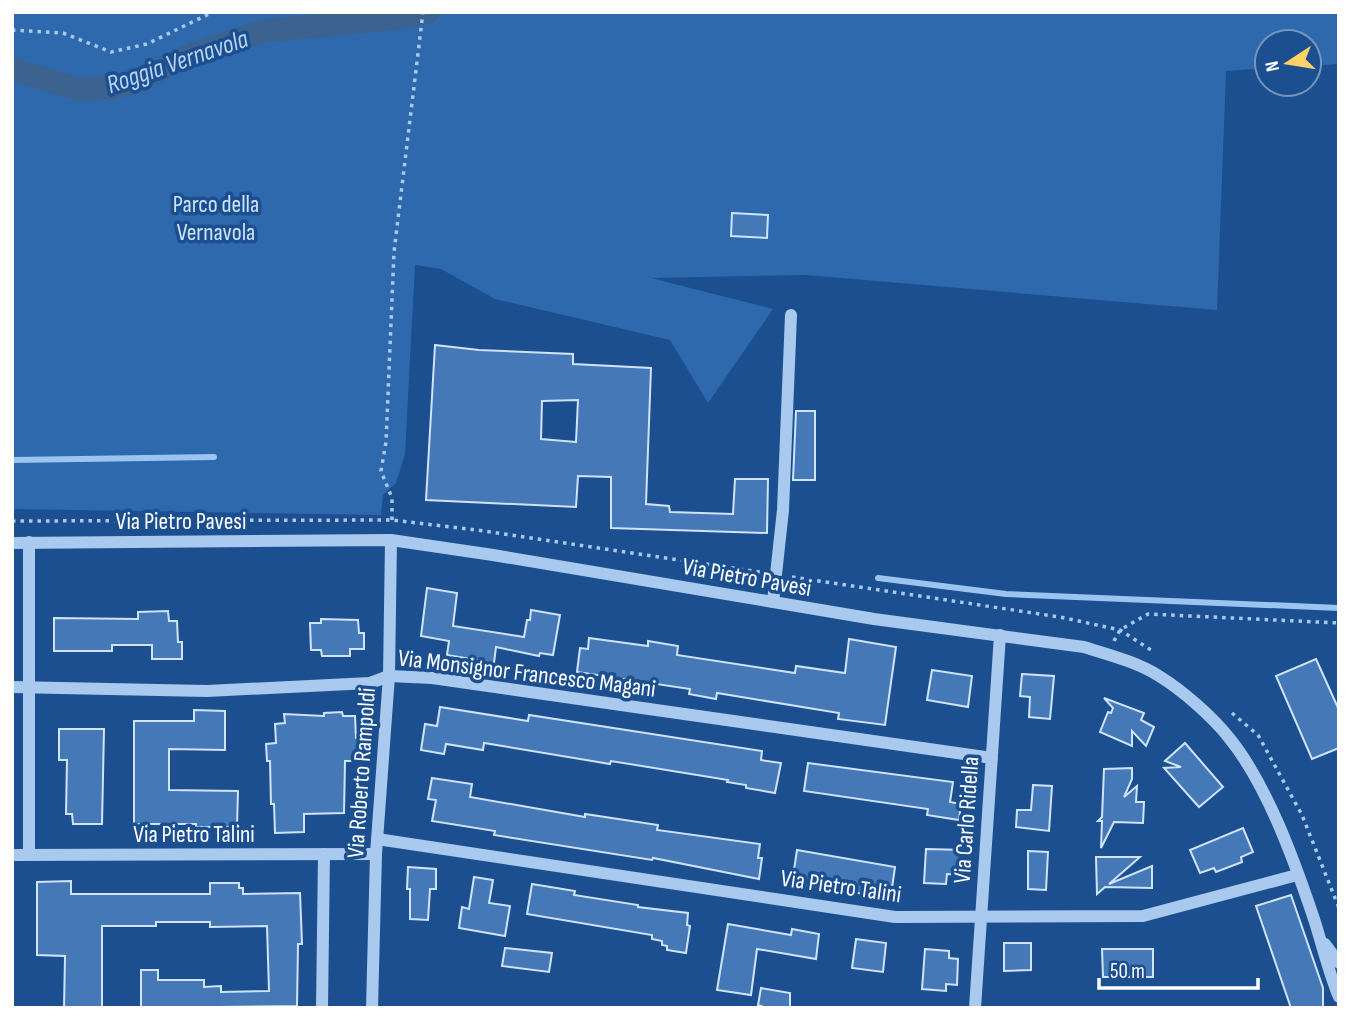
<svg xmlns="http://www.w3.org/2000/svg" width="1351" height="1020" font-family="'Sofia Sans Condensed',sans-serif">
<style>
.green{fill:#2e69ad}
.lines{fill:none;stroke-linecap:round;stroke-linejoin:round}
.stream{stroke:#9cc4f0;stroke-width:6}
.canal{stroke:#3c6290;stroke-width:23}
.building{fill:#4478b7;stroke:#cfe3fa;stroke-width:2;fill-rule:evenodd}
.path{stroke:#a9c9ee;stroke-width:3.5;stroke-dasharray:3.5 5;stroke-linecap:butt}
.minor{stroke:#a9c9ee;stroke-width:12}
.labels{text-anchor:middle;stroke-width:7;stroke-linejoin:round;paint-order:stroke}
.park-label{font-size:24px;fill:#cfe3fa;stroke:#1b4f8f}
.street-label{font-size:24px;fill:#fff;stroke:#1b4f8f}
.water-label{font-size:26px;font-style:italic;fill:#b5d3f5;stroke:#1b4f8f}
</style>
<rect width="100%" height="100%" fill="#1b4f8f"/>
<polygon class="green" points="12,12 1339,12 1339,64 1309,66 1309,42 1267,42 1267,68 1226,71 1217,310 806,275 651,278 773,309 708,403 670,340 495,299 441,269 415,265 405,454 396,483 383,495 381,515 12,509"/>
<g class="lines">
<g class="stream">
<polyline points="12,460 214,457"/>
<polyline points="878,578 1006,594 1339,608"/>
</g>
<polyline class="canal" points="12,69 77,89 113,88 140,79 186,57 264,31 389,19 428,12"/>
</g>
<g class="building">
<polygon points="732,213 768,215 767,238 731,236"/>
<path d="M435,345L479,350L573,354V364L651,368L646,504L669,506L670,512L733,514L735,479H768L767,533L611,528V477L578,476L576,507L426,500ZM578,400L576,442L541,439L542,401Z"/>
<polygon points="796,411 815,411 815,480 793,480"/>
<polygon points="427,588 457,593 453,626 524,637 527,620 530,620 531,610 560,615 553,655 540,653 539,656 496,647 494,663 447,655 449,641 421,636"/>
<polygon points="168,611 169,621 177,621 178,642 182,642 182,659 152,659 152,645 112,645 112,651 54,651 54,618 138,619 138,612"/>
<polygon points="321,619 358,620 359,633 364,633 364,649 350,649 350,656 322,656 321,650 311,650 310,623 321,623"/>
<polygon points="589,638 648,646 648,641 678,646 677,655 795,673 796,666 845,673 849,639 896,647 885,725 838,719 839,713 717,693 716,699 689,694 690,689 577,672 580,648 588,649"/>
<polygon points="1316,659 1339,710 1339,748 1312,759 1276,676"/>
<polygon points="932,670 972,676 968,707 927,700"/>
<polygon points="1022,674 1054,676 1050,719 1029,717 1030,697 1020,696"/>
<polygon points="1104,698 1144,713 1141,720 1154,727 1146,746 1132,731 1132,746 1100,732 1108,712 1111,713 1113,708"/>
<polygon points="440,707 528,721 529,715 762,751 761,760 781,763 775,793 746,788 746,785 727,782 728,780 611,761 610,764 484,743 483,750 446,744 444,754 421,750 425,724 437,726"/>
<polygon points="194,710 225,711 225,750 169,749 169,790 238,791 237,827 196,827 196,824 134,824 134,721 194,721"/>
<polygon points="342,712 343,716 355,716 356,738 359,738 359,761 345,761 344,813 304,814 304,832 275,833 274,804 271,804 270,761 267,761 266,744 276,743 275,724 285,723 284,714 324,716 324,713"/>
<polygon points="59,729 104,729 102,824 73,824 72,814 66,814 67,760 59,760"/>
<polygon points="1185,743 1223,787 1199,807 1164,768 1181,767 1165,761"/>
<polygon points="808,763 953,782 950,802 961,804 959,820 927,815 928,809 804,791"/>
<polygon points="1132,768 1132,779 1124,797 1137,786 1136,802 1144,802 1143,823 1114,822 1101,848 1102,821 1098,821 1102,817 1104,769"/>
<polygon points="432,778 472,784 470,797 585,817 585,814 658,825 657,830 760,844 758,858 762,858 759,879 653,858 652,860 494,835 495,831 432,821 436,800 428,799"/>
<polygon points="1033,785 1052,786 1049,831 1016,827 1017,810 1031,810"/>
<polygon points="1243,828 1253,852 1241,857 1242,862 1216,872 1214,868 1200,873 1190,850"/>
<polygon points="926,849 965,850 964,875 947,874 946,884 924,883"/>
<polygon points="797,850 895,867 891,895 871,892 870,895 792,883"/>
<polygon points="1028,851 1048,852 1046,890 1028,889"/>
<polygon points="1096,857 1140,857 1109,884 1152,866 1152,888 1105,887 1097,894"/>
<polygon points="408,867 436,869 436,889 430,889 428,920 410,919 410,889 407,889"/>
<polygon points="474,877 493,880 489,903 510,906 505,936 459,928 462,907 469,909"/>
<polygon points="71,881 71,894 210,894 210,883 239,883 239,888 243,888 243,894 300,893 302,944 298,944 297,1006 141,1008 141,970 158,970 158,980 204,980 204,987 221,986 221,992 269,991 267,926 210,927 210,922 156,922 156,926 102,926 102,1008 64,1008 65,956 37,955 37,882"/>
<polygon points="532,884 575,891 574,895 638,905 638,907 688,913 687,925 690,926 686,953 667,950 667,946 662,945 662,941 652,939 652,935 527,914"/>
<polygon points="1291,895 1323,988 1323,1008 1291,1008 1256,906"/>
<polygon points="728,924 791,935 792,929 819,934 816,959 757,949 751,995 717,990"/>
<polygon points="856,939 886,943 883,972 852,968"/>
<polygon points="1004,943 1031,943 1031,970 1004,971"/>
<polygon points="505,948 552,953 549,972 502,966"/>
<polygon points="925,949 949,951 949,958 958,959 957,985 946,984 946,991 922,989"/>
<polygon points="1102,949 1153,949 1153,977 1103,977"/>
<polygon points="761,988 790,993 790,1008 767,1008 758,1005"/>
</g>
<g class="lines">
<g class="path">
<polyline points="12,30 63,33 111,52 147,44 213,12"/>
<polyline points="392,520 392,498 381,471 386,442 394,252 423,12"/>
<polyline points="12,521 392,520 477,530 760,572"/>
<polyline points="792,577 1060,617 1120,630 1154,652"/>
<polyline points="1114,641 1120,630 1148,614 1339,623"/>
<polyline points="1232,713 1258,735 1302,815 1339,908"/>
</g>
<g class="minor">
<path d="M12,543L391,540L493,555L874,619L1084,647C1109,655 1137,662 1159,676C1182,690 1213,717 1230,739C1267,785 1294,860 1313,916C1322,943 1328,971 1339,997"/>
<polyline points="773,602 783,510 791,315"/>
<polyline points="12,687 207,691 370,683 389,676 432,678 992,758"/>
<polyline points="377,839 895,917 1143,916 1297,875"/>
<polyline points="12,855 376,854"/>
<polyline points="29,855 29,542"/>
<polyline points="1325,944 1339,963"/>
<polyline points="322,1008 324,854"/>
<polyline points="372,1008 376,854 389,676 391,540"/>
<polyline points="975,1008 1000,635"/>
</g>
</g>
<g class="labels">
<g class="park-label">
<text x="216" y="212">Parco della<tspan x="216" dy="28">Vernavola</tspan></text>
</g>
<g class="street-label">
<text x="181" y="529">Via Pietro Pavesi</text>
<text transform="translate(747 577) rotate(10)" y="8">Via Pietro Pavesi</text>
<text transform="translate(527 673) rotate(7)" y="8">Via Monsignor Francesco Magani</text>
<text transform="translate(361 773) rotate(-86)" y="8">Via Roberto Rampoldi</text>
<text transform="translate(966 820) rotate(-86)" y="8">Via Carlo Ridella</text>
<text x="194" y="842">Via Pietro Talini</text>
<text transform="translate(841 886) rotate(8)" y="8">Via Pietro Talini</text>
</g>
<g class="water-label">
<text transform="translate(177 61) rotate(-19)" y="9">Roggia Vernavola</text>
</g>
</g>
<rect width="1351" height="1020" fill="none" stroke="#ffffff" stroke-width="28"/>
<g transform="translate(1288 63) rotate(258)"><circle r="33" fill="#1b4f8f" stroke="#7695bc" stroke-width="2"/>
<path d="M0-5L12 26L0 18L-12 26Z" fill="#ffd166"/>
<text y="-10" font-size="19" font-weight="bold" text-anchor="middle" fill="#ffffff">N</text>
</g>
<path d="M1099 978v10h159v-10" fill="none" stroke="#ffffff" stroke-width="3.5"/>
<text x="1110" y="978" font-size="21" fill="#ffffff" stroke="#1b4f8f" stroke-width="5" paint-order="stroke">50 m</text>
</svg>
